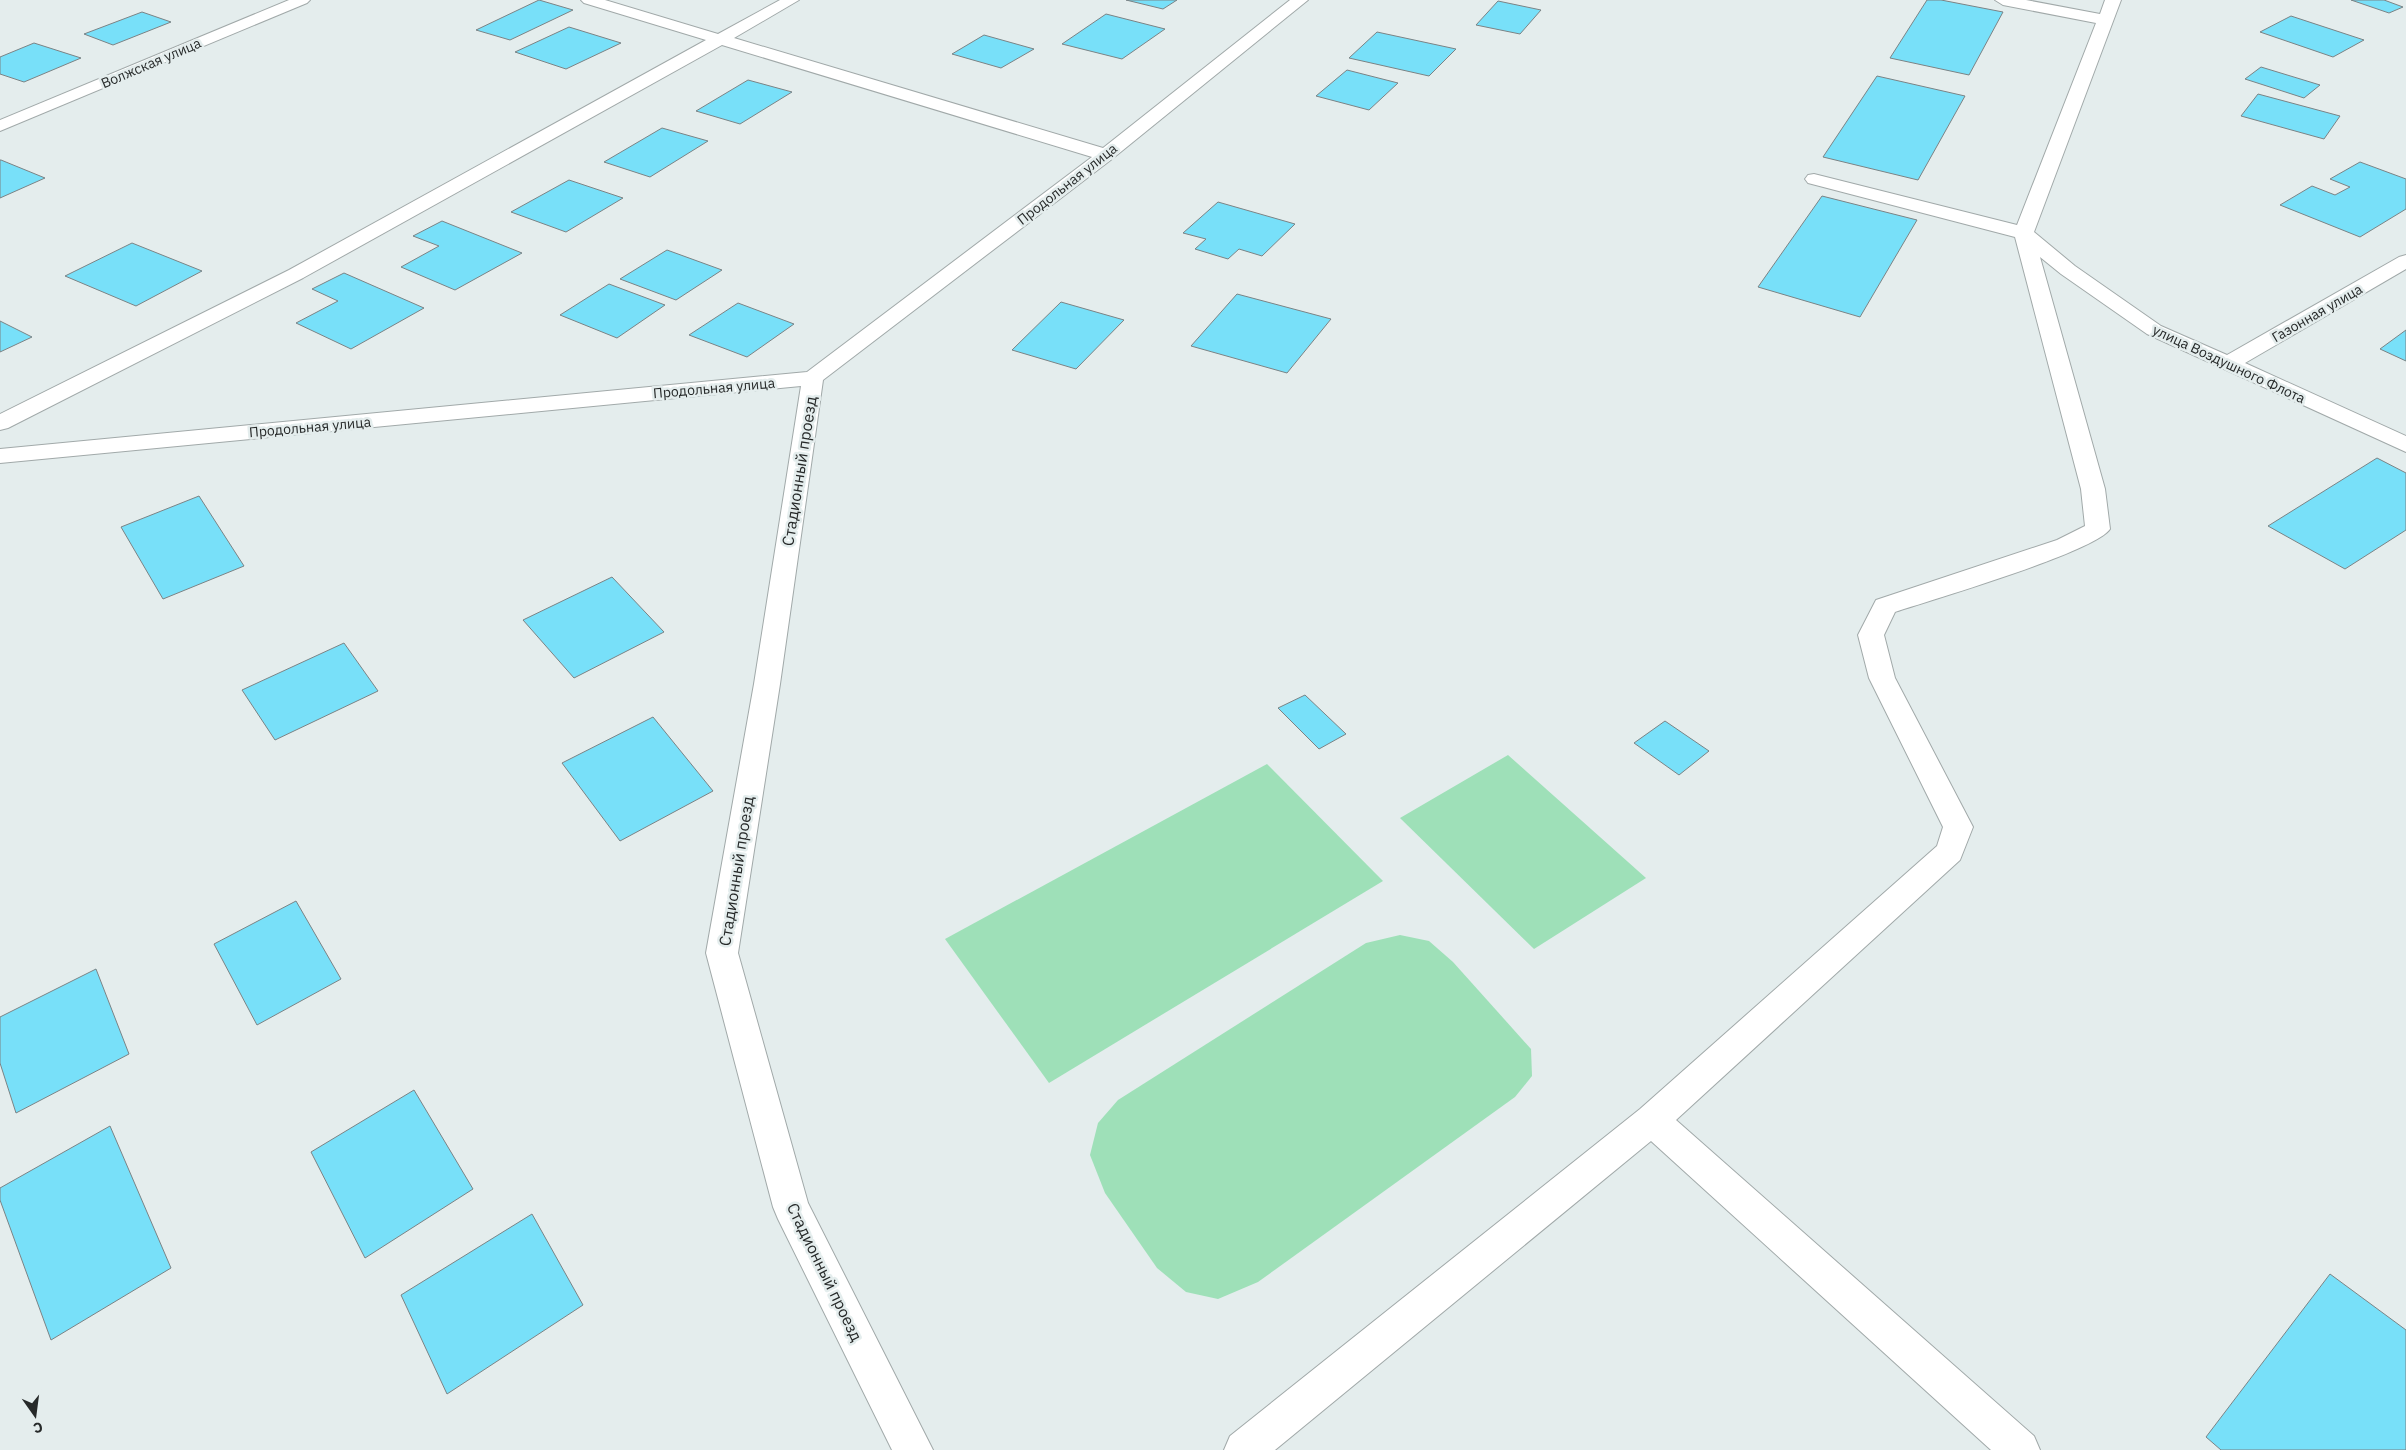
<svg xmlns="http://www.w3.org/2000/svg" width="2406" height="1450" font-family="'IBM Plex Sans',sans-serif">
<style>
.green{fill:#9ee0b8}
.building{fill:#78e0f9;stroke:#7b8385}
.lines{fill:none;stroke-linecap:round;stroke-linejoin:round}
.minor-casing{stroke:#a1a9a9;stroke-width:2}
.minor{fill:#fff;fill-rule:evenodd}
.labels{text-anchor:middle;stroke-width:5;stroke-linejoin:round;paint-order:stroke}
.far-street-label{font-size:14px;fill:#262929;stroke:#e4eded}
.street-label{font-size:16px;fill:#262929;stroke:#e4eded}
</style>
<rect width="100%" height="100%" fill="#e4eded"/>
<g class="green">
<polygon points="1508,755 1646,878 1534,949 1400,818"/>
<polygon points="1267,764 1383,881 1049,1083 945,939"/>
<polygon points="1400,935 1429,941 1453,962 1531,1049 1532,1076 1515,1097 1258,1282 1218,1299 1186,1292 1157,1268 1105,1193 1090,1155 1098,1123 1118,1100 1366,943"/>
</g>
<g class="building">
<polygon points="539,0 573,10 510,40 476,30"/>
<polygon points="1126,0 1177,0 1163,9"/>
<polygon points="1927,0 1941,0 2003,12 1969,75 1890,58"/>
<polygon points="2351,0 2384,0 2403,7 2389,13"/>
<polygon points="1498,1 1541,10 1520,34 1476,25"/>
<polygon points="142,12 171,22 113,45 84,34"/>
<polygon points="1106,14 1165,29 1122,59 1062,44"/>
<polygon points="2291,16 2364,40 2333,57 2260,32"/>
<polygon points="569,27 621,43 566,69 515,52"/>
<polygon points="1377,32 1456,49 1429,76 1349,58"/>
<polygon points="984,35 1034,49 1001,68 952,54"/>
<polygon points="34,43 81,58 24,82 0,74 0,57"/>
<polygon points="2261,67 2320,85 2304,98 2245,79"/>
<polygon points="1347,70 1398,83 1369,110 1316,96"/>
<polygon points="1877,76 1965,96 1918,180 1823,157"/>
<polygon points="748,80 792,92 740,124 696,111"/>
<polygon points="2258,94 2340,116 2324,139 2241,116"/>
<polygon points="662,128 708,141 650,177 604,162"/>
<polygon points="0,160 1,160 45,178 0,198"/>
<polygon points="2360,162 2406,179 2406,209 2360,237 2280,205 2312,186 2335,195 2350,187 2330,179"/>
<polygon points="569,180 623,198 566,232 511,212"/>
<polygon points="1822,196 1917,220 1860,317 1758,287"/>
<polygon points="1218,202 1295,224 1262,256 1239,249 1228,259 1195,249 1206,239 1183,233"/>
<polygon points="442,221 522,253 455,290 401,267 439,246 413,236"/>
<polygon points="132,243 202,271 136,306 65,276"/>
<polygon points="667,250 722,270 676,300 620,279"/>
<polygon points="344,273 424,308 351,349 296,323 338,301 312,289"/>
<polygon points="609,284 665,305 617,338 560,315"/>
<polygon points="1237,294 1331,319 1287,373 1191,346"/>
<polygon points="1061,302 1124,320 1076,369 1012,350"/>
<polygon points="738,303 794,324 747,357 689,335"/>
<polygon points="0,321 32,337 0,352"/>
<polygon points="2406,330 2406,361 2380,349"/>
<polygon points="2377,458 2406,473 2406,530 2345,569 2268,526"/>
<polygon points="199,496 244,566 163,599 121,527"/>
<polygon points="612,577 664,632 574,678 523,620"/>
<polygon points="344,643 378,691 275,740 242,690"/>
<polygon points="1305,695 1346,734 1319,749 1278,708"/>
<polygon points="653,717 713,791 620,841 562,763"/>
<polygon points="1665,721 1709,751 1679,775 1634,743"/>
<polygon points="296,901 341,979 257,1025 214,944"/>
<polygon points="96,969 129,1054 16,1113 0,1063 0,1017"/>
<polygon points="414,1090 473,1189 365,1258 311,1152"/>
<polygon points="110,1126 171,1268 51,1340 0,1200 0,1188"/>
<polygon points="532,1214 583,1305 447,1394 401,1295"/>
<polygon points="2330,1274 2406,1330 2406,1450 2221,1450 2206,1437"/>
</g>
<g class="lines">
<g class="minor-casing">
<g id="minor">
<polygon points="289,0 310,0 307,3 0,131 0,120"/>
<polygon points="581,0 605,0 718,34 780,0 799,0 734,38 1103,148 1290,0 1308,0 1112,159 823,380 780,684 738,953 808,1203 933,1450 892,1450 778,1219 773,1207 706,953 754,684 801,386 0,463 0,449 807,372 1092,157 722,45 303,278 8,428 0,430 0,414 289,270 706,40 584,3"/>
<path d="M1995,0H2026L2100,14L2105,0H2121L2034,232L2075,266L2161,326L2227,355L2399,257L2406,255V269L2245,363L2406,436V452L2147,334L2061,274L2040,257L2105,489L2110,529C2095,552 1931,600 1895,612L1884,635L1895,678L1973,827L1960,860L1676,1120L2034,1436L2040,1450H1991L1651,1141L1275,1450H1224L1230,1436L1640,1109L1937,846L1943,827L1869,678L1858,635L1876,600L2057,540L2085,526L2081,489L2015,237L1808,183L1805,179L1808,175L1814,174L2017,225L2096,23L2003,5Z"/>
</g>
</g>
<use href="#minor" class="minor"/>
</g>
<g class="labels">
<g class="far-street-label">
<text transform="translate(151 63) rotate(-23)" y="5">Волжская улица</text>
<text transform="translate(1067 184) rotate(-38)" y="5">Продольная улица</text>
<text transform="translate(2317 313) rotate(-30)" y="5">Газонная улица</text>
<text transform="translate(2229 364) rotate(25)" y="5">улица Воздушного Флота</text>
<text transform="translate(714 388) rotate(-5)" y="5">Продольная улица</text>
<text transform="translate(310 427) rotate(-5)" y="5">Продольная улица</text>
</g>
<g class="street-label">
<text transform="translate(799 471) rotate(-81)" y="6">Стадионный проезд</text>
<text transform="translate(736 871) rotate(-81)" y="6">Стадионный проезд</text>
<text transform="translate(825 1272) rotate(64)" y="6">Стадионный проезд</text>
</g>
</g>
<g transform="translate(35 1415) rotate(166)" stroke="#e4eded" stroke-width="4" paint-order="stroke">
<path d="M0-4L9 19L0 12L-9 19Z" fill="#262929"/>
<text y="-8" font-size="14" font-weight="bold" text-anchor="middle" fill="#262929">С</text>
</g>
</svg>
